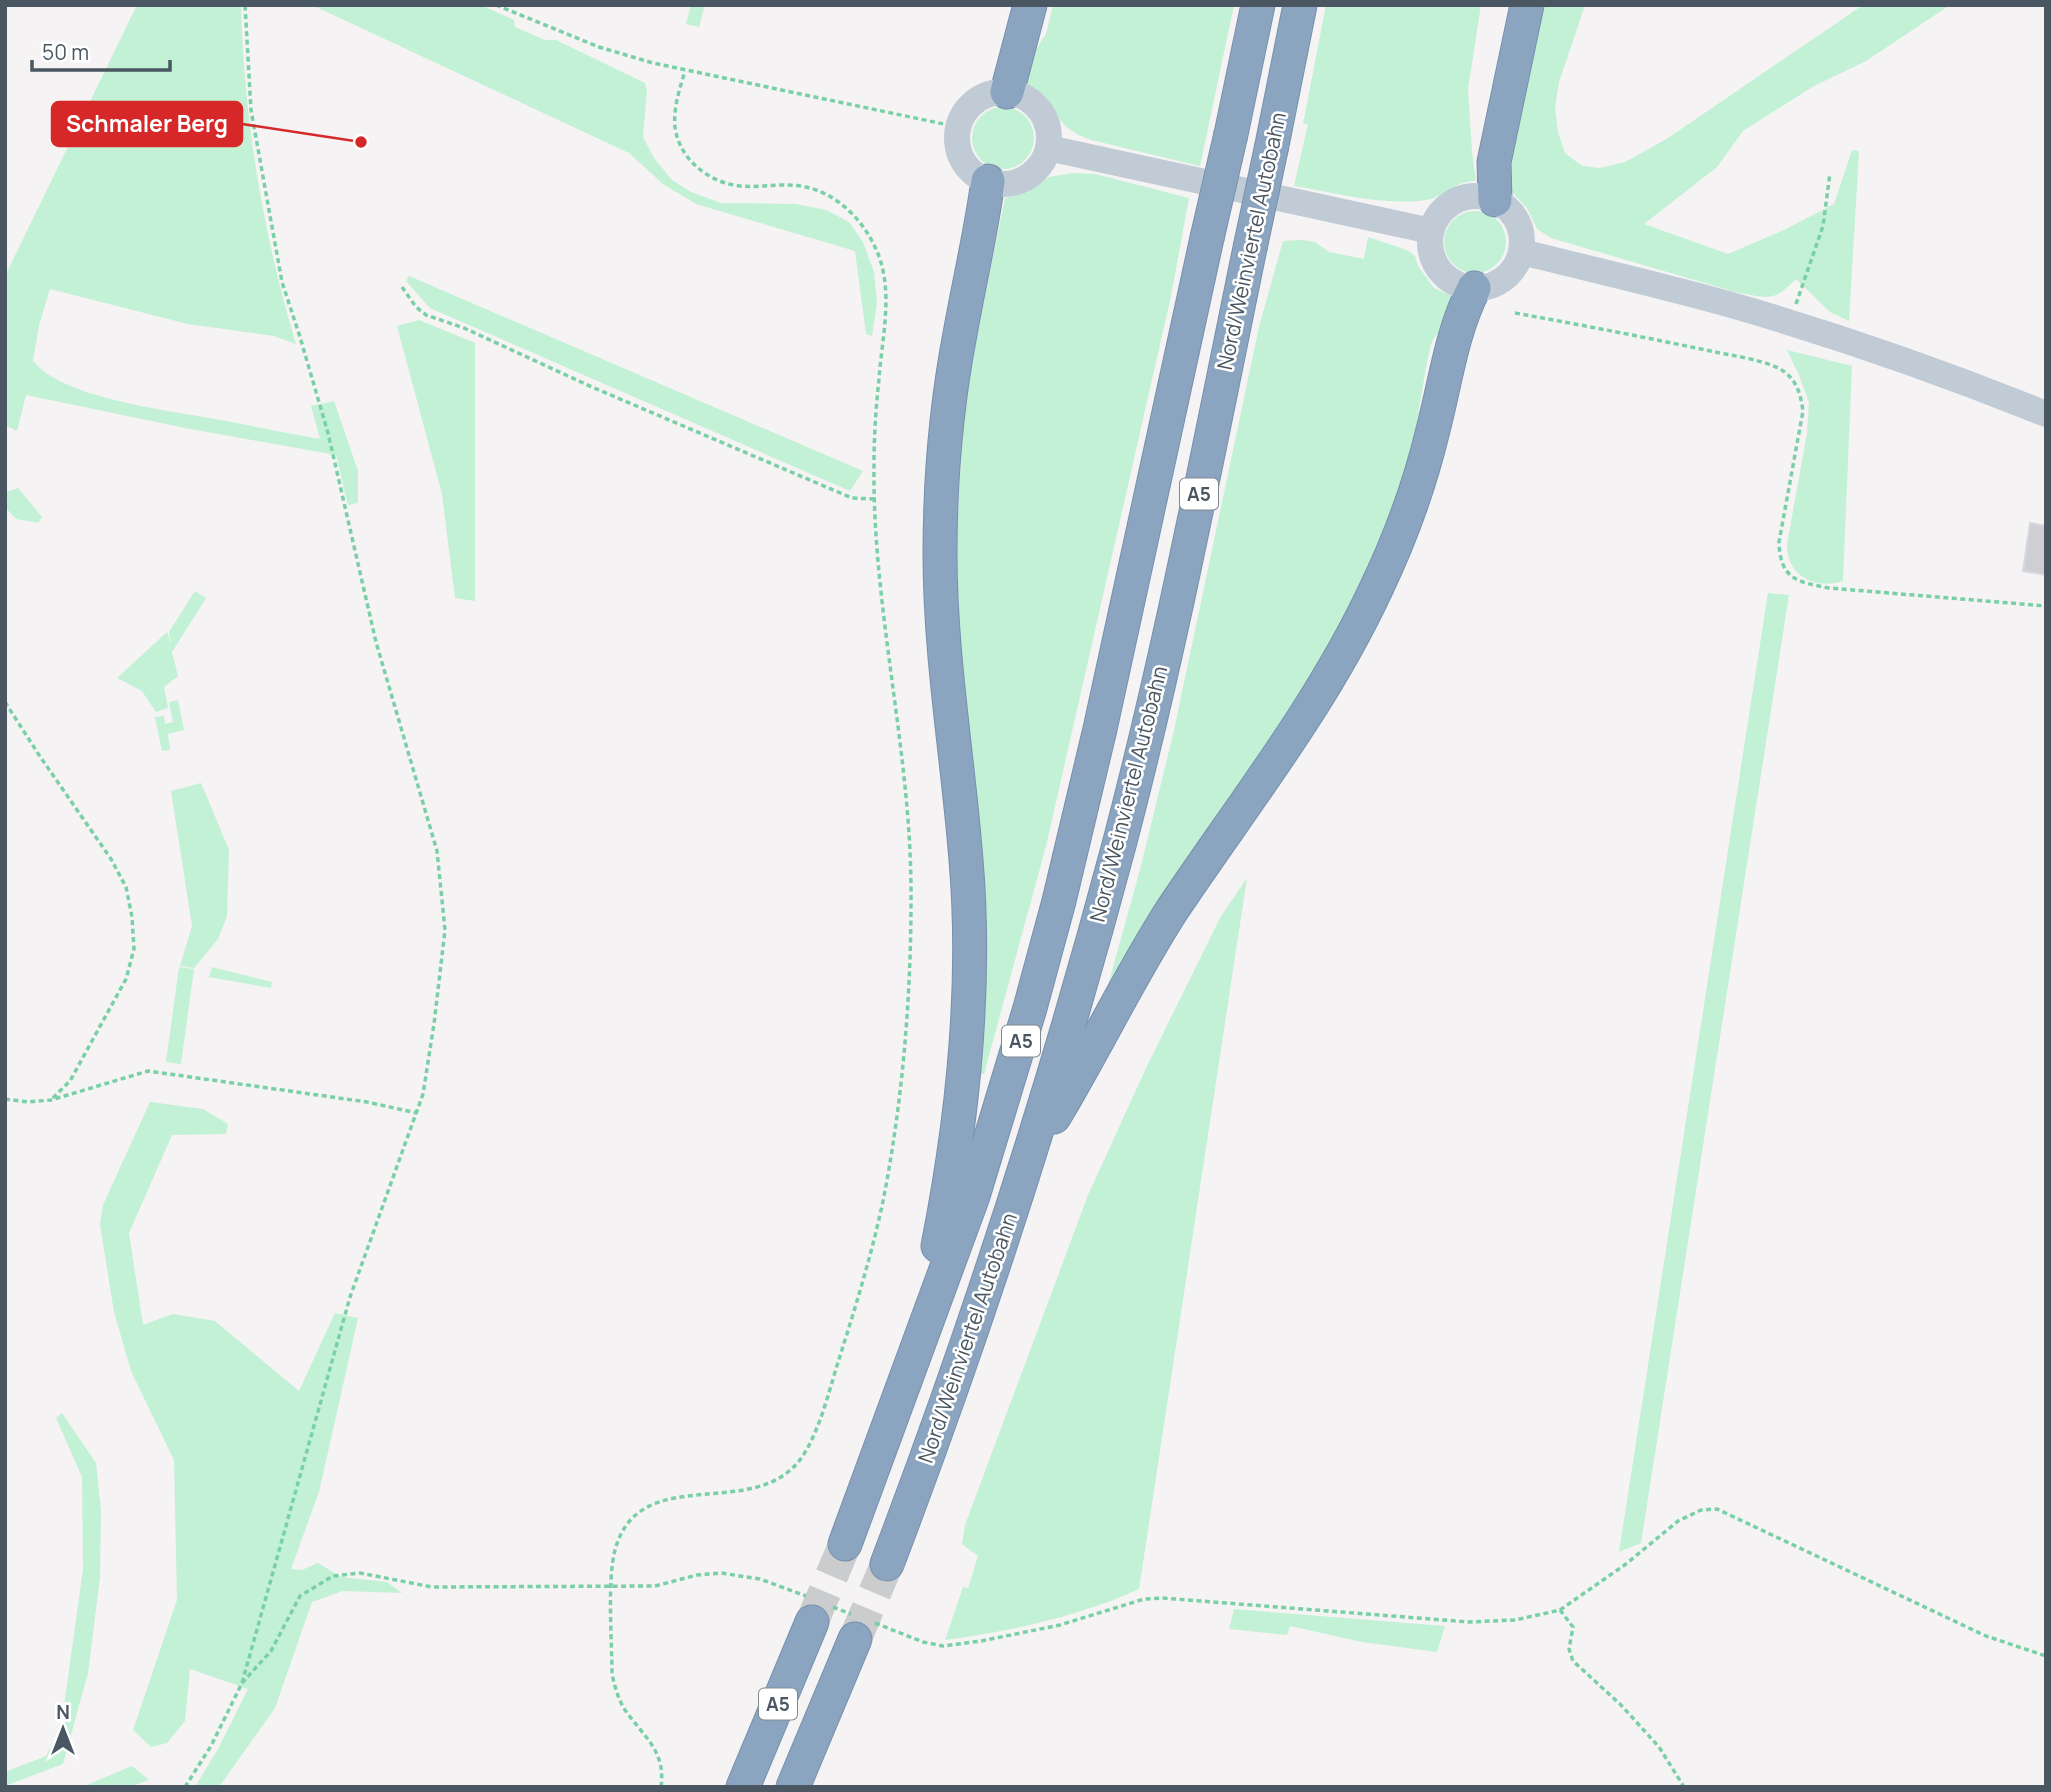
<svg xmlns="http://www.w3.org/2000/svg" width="2051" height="1792" font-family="Manrope,sans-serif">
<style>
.green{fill:#c3f1d5}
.building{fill:#cdcfd5;stroke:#d7d9de;stroke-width:2}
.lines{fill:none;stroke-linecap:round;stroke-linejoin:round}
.highway-tunnel{stroke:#caccce;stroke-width:33;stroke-dasharray:33 17;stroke-linecap:butt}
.highway-casing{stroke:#7690ad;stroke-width:35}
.path{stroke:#7ad0a6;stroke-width:3.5;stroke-dasharray:5 3.5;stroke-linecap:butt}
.secondary{stroke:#c1cbd6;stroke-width:26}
.highway{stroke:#8ba5c1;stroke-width:33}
.highway-bridge-casing{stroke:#7690ad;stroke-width:35;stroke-linecap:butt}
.highway-bridge{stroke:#8ba5c1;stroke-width:33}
.labels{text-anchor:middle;stroke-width:5;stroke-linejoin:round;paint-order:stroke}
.shield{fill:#fff;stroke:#808990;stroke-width:2}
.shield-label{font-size:19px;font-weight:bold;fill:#4a5661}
.street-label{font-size:21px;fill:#4a5661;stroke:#fff}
.leader{fill:none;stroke:#d62828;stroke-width:2.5}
.callout-dot{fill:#d62828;stroke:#fff;stroke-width:2.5}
.callout{fill:#d62828;stroke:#d62828;stroke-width:2.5}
.callout-label{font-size:23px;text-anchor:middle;font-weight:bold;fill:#fff}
</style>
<rect width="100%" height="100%" fill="#f5f3f3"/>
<g class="green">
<path d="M137,5H241C244,120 263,234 296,344L274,336L188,324L50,289L39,325L33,361C62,397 159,409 204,417C243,424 281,432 320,439L311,406L334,401L358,471V503L348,505L336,455L185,428L26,395L17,431L5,425V276Z"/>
<polygon points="312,5 481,5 514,20 515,27 545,40 556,40 645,83 647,91 643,137 654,158 672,180 691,192 721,203 796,204 826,210 849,222 863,242 874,272 877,303 872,336 866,334 855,251 696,204 663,184 629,153"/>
<polygon points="691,5 705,5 699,27 686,24"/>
<path d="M1053,5H1234L1200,166L1091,140C1083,137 1074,133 1067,127C1047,110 1059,99 1026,85L1031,57L1046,34Z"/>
<path d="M1326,5H1481L1468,89L1472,152L1476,181C1453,181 1445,197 1426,200C1383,206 1337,193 1294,186L1308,124H1303Z"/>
<path d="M1540,5H1585L1559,82L1555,108L1558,132L1565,153L1582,166L1600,168L1625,162L1668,138L1863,5H1950L1866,61L1814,86L1743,131L1717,167L1644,224L1728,254L1784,230L1834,204L1852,150L1859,151L1849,321L1830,312L1796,279C1773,302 1770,298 1739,293L1551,238L1537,229L1527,208L1510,190L1508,173Z"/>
<circle cx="1003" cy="138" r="31"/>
<polygon points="1073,173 1095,174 1189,198 1171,296 1046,846 984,1074 979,1073 956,547 964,412 972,360 1005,198 1028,192 1049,177"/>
<circle cx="1475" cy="242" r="31"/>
<polygon points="1368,237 1407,250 1415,256 1418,266 1434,288 1451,296 1446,322 1432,341 1427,362 1411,457 1373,560 1312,679 1105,996 1141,866 1174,730 1259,327 1283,241 1302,240 1315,242 1329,252 1364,259"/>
<polygon points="409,276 863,471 850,491 430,308 406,281"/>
<polygon points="419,320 475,343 475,601 455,598 442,494 397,326"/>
<path d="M1787,350L1852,366L1843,581C1814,590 1787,576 1787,544L1807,433L1809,403L1799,375Z"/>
<polygon points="18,488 42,517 38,523 16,519 5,507 5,492"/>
<polygon points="195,591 206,598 172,652 178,676 164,687 168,708 156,712 142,691 117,678 167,632 171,643 169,632"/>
<polygon points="1768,593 1789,595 1641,1543 1619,1552"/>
<polygon points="178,700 184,730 168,734 170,750 162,751 155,717 164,716 165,724 173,722 169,702"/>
<polygon points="201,783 229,850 227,916 218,939 194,968 180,966 192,926 171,791"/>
<path d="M1247,878L1139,1589C1078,1617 1010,1631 945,1640L963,1587L968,1588L978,1556L962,1544L965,1525L1088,1195L1148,1064L1221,916Z"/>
<polygon points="179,967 194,969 181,1064 166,1062"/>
<polygon points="212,967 272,982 271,988 209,977"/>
<polygon points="150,1102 203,1109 228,1124 226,1134 172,1135 129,1233 143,1325 173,1314 215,1321 299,1391 335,1313 358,1318 319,1492 291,1569 302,1570 318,1563 341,1577 387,1582 402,1593 343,1591 312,1602 275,1708 219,1787 195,1787 218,1749 248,1689 190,1669 185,1721 167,1743 151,1747 133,1730 177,1600 174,1460 131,1371 114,1312 100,1225 103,1205"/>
<polygon points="62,1413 96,1463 101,1511 100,1577 88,1673 63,1764 5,1786 5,1772 46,1756 61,1728 83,1569 82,1477 56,1418"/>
<polygon points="1234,1609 1445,1626 1437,1652 1362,1642 1290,1626 1287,1635 1229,1629"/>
<polygon points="132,1766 149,1780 130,1787 82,1787"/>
</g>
<polygon class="building" points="2030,523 2046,526 2046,575 2023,571"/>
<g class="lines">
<g class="highway-tunnel">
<polyline points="812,1622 845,1544"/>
<polyline points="855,1639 887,1564"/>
</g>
<g class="highway-casing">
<g id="highway">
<polyline points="1007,92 1030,5"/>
<polyline points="1231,134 1258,5"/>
<polyline points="1272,145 1300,5"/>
<polyline points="1495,200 1494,162 1527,5"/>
<path d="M1054,1117C1095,1049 1129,977 1172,910C1243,804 1322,705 1376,589C1400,539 1420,484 1433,430C1446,380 1451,334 1474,288"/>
<path d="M938,1246C963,1119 977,989 966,860C958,758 940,657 940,554C940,481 946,407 960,334C969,283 981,233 988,181"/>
<polyline points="845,1544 973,1196 1030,1008 1059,901 1100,729 1207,238"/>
<path d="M887,1564C977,1328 1054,1089 1119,845C1171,648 1209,447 1250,248"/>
<polyline points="743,1787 812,1622"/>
<polyline points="793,1787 855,1639"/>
</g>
</g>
<g class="path">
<polyline points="496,5 599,47 653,63 958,127"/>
<polyline points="402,287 416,307 426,315 464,328 592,387 852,498 875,499"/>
<polyline points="1796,304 1823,226 1830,173"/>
<path d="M1515,313C1582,325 1649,338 1715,352C1734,356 1772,361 1786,373C1798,383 1801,397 1803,411L1779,542C1780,579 1797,582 1829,588L2046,606"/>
<polyline points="5,702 39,755 111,859 126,887 132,917 134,949 126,979 70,1081 51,1100"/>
<polyline points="5,1099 28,1102 51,1100 148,1071 367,1102 417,1113"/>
<polyline points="833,1607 851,1614"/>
<polyline points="1560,1610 1573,1627 1569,1649 1573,1661 1621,1705 1659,1747 1684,1787"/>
<polyline points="875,1623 923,1642 943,1646 981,1641 1060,1625 1144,1599 1162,1598 1469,1622 1515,1620 1560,1610 1626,1564 1678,1521 1701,1510 1717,1509 1986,1636 2046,1656"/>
<polyline points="242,1683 271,1651 300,1596 333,1576 360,1573 432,1587 655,1586 697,1575 721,1573 760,1579 806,1596"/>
<polyline points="185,1787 211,1746 242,1683 350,1297 423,1094 434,1024 445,930 437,851 376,642 328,433 300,337 282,282 251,110 245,5"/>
<path d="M661,1787C666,1751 644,1737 625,1710C618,1699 615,1687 612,1674C612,1641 607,1580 615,1550C640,1458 759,1526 804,1454C821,1427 830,1387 840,1356C857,1302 874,1247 885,1191C903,1095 911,996 911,899C912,753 872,610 874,464C874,436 876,407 879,379C882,336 895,288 875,247C862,219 837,194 806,187C785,182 762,188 740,186C709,183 679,159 675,127C673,108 680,88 685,71"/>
</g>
<g class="secondary">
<circle cx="1003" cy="138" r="46"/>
<polyline points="1048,148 1431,231"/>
<circle cx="1476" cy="242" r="46"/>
<path d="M1521,252C1591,269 1660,285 1728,304C1836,335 1942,372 2046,414"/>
</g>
<use href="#highway" class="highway"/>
<g class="highway-bridge-casing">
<g id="highway-bridge">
<polyline points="1207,238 1231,134"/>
<polyline points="1250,248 1272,145"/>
</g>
</g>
<use href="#highway-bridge" class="highway-bridge"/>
</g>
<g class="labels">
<g class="shield">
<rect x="1180" y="478.5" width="38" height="31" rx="5"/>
<rect x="1002" y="1025.5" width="38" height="31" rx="5"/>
<rect x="759" y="1688.5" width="38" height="31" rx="5"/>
</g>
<g class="shield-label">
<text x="1199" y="501">A5</text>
<text x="1021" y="1048">A5</text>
<text x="778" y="1711">A5</text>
</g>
<g class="street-label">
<text transform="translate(1252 241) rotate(-78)" y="7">Nord/Weinviertel Autobahn</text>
<text transform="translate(1129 794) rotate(-76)" y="7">Nord/Weinviertel Autobahn</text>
<text transform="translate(968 1338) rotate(-71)" y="7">Nord/Weinviertel Autobahn</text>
</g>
</g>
<path class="leader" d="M361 142L242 124"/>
<circle class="callout-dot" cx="361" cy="142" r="7"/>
<rect class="callout" x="52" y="102" width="190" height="44" rx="7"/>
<g class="callout-label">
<text x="147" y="132">Schmaler Berg</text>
</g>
<rect width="2051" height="1792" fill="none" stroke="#4a5661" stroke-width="14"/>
<g transform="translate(63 1729)" stroke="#ffffff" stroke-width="5" paint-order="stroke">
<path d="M0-5L12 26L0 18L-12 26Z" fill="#4a5661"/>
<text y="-10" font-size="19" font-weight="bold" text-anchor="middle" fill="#4a5661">N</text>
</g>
<path d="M32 60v10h138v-10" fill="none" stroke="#4a5661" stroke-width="3.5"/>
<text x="42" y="60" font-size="21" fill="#4a5661" stroke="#ffffff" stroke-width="5" paint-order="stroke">50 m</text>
</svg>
